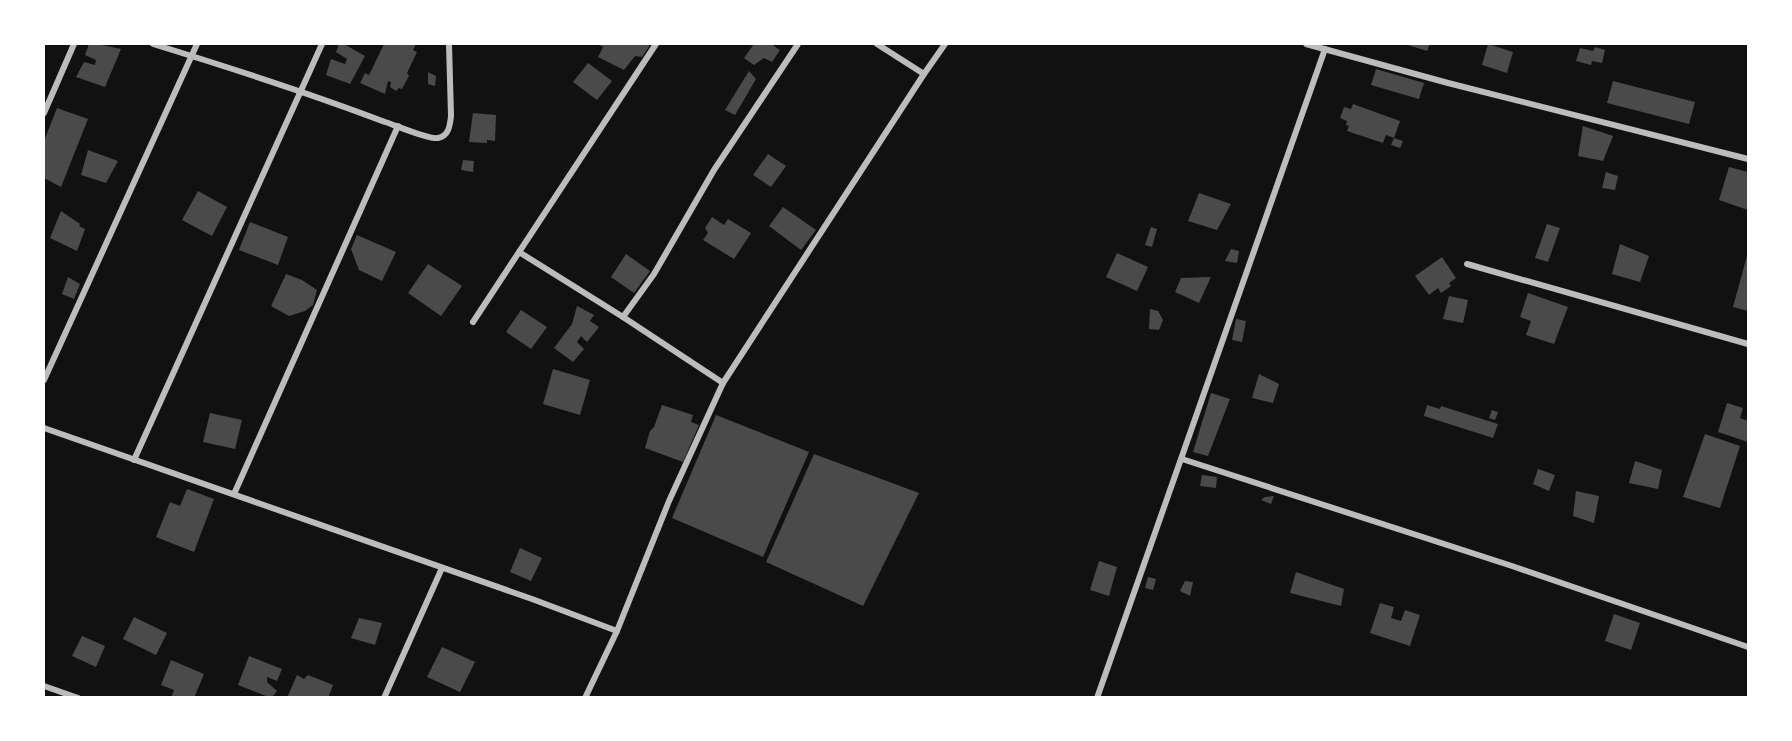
<svg xmlns="http://www.w3.org/2000/svg" width="1792" height="741" font-family="'Fira Sans',sans-serif">
<style>
.building{fill:#4a4a4a}
.lines{fill:none;stroke-linecap:round;stroke-linejoin:round}
.minor{stroke:#bcbcbc;stroke-width:6}
</style>
<rect width="100%" height="100%" fill="#111"/>
<g class="building">
<polygon points="89,44 97,44 121,49 105,87 76,77 84,62 95,65 96,60 85,55"/>
<polygon points="339,44 344,44 365,56 350,84 326,75 331,59 345,64 347,59 336,52"/>
<polygon points="384,44 416,44 413,50 417,52 407,73 409,76 402,89 399,88 396,91 390,87 391,82 388,81 385,94 360,83 365,73 369,75"/>
<polygon points="598,44 647,44 650,45 642,57 635,56 624,70 598,57 603,47"/>
<polygon points="754,44 771,44 780,50 772,62 764,58 754,65 744,58"/>
<polygon points="1405,44 1430,44 1427,51"/>
<polygon points="1488,44 1513,52 1507,73 1482,65"/>
<polygon points="1595,47 1605,50 1602,63 1592,61 1591,65 1576,61 1580,48 1593,51"/>
<polygon points="588,63 612,81 597,100 573,82"/>
<polygon points="1376,69 1424,83 1419,99 1371,85"/>
<polygon points="749,71 756,79 735,115 725,110"/>
<polygon points="428,72 436,76 435,86 428,84"/>
<polygon points="1613,81 1695,102 1689,124 1607,103"/>
<polygon points="1353,104 1400,121 1394,138 1403,141 1400,148 1391,145 1394,138 1386,135 1383,143 1347,131 1349,126 1346,125 1347,121 1340,118 1344,107 1351,109"/>
<polygon points="57,108 88,119 61,187 44,178 44,141"/>
<polygon points="473,113 496,115 495,141 487,140 487,143 469,142"/>
<polygon points="1583,126 1613,136 1603,161 1578,156"/>
<polygon points="88,150 118,161 106,183 81,175"/>
<polygon points="768,154 786,166 771,187 753,175"/>
<polygon points="463,160 474,161 473,172 461,170"/>
<polygon points="1729,167 1748,172 1748,210 1719,200"/>
<polygon points="1606,172 1618,176 1615,190 1602,188"/>
<polygon points="198,191 227,207 212,236 182,220"/>
<polygon points="1199,193 1231,204 1217,230 1188,221"/>
<polygon points="783,207 816,230 801,250 769,226"/>
<polygon points="61,211 80,224 79,226 85,229 77,251 50,238"/>
<polygon points="712,217 724,225 728,219 751,233 734,259 703,240 708,233 705,228"/>
<polygon points="250,222 288,237 278,265 239,250"/>
<polygon points="1547,224 1560,228 1548,262 1535,258"/>
<polygon points="1151,227 1157,229 1152,247 1145,245"/>
<polygon points="357,235 396,252 382,281 359,270 351,249"/>
<polygon points="1620,244 1649,256 1640,282 1612,274"/>
<polygon points="1231,249 1239,251 1237,263 1225,261"/>
<polygon points="1748,252 1748,311 1733,307"/>
<polygon points="1117,253 1148,267 1137,291 1106,277"/>
<polygon points="626,254 650,271 634,293 611,277"/>
<polygon points="1442,257 1456,278 1449,283 1451,286 1441,293 1438,288 1429,295 1415,276"/>
<polygon points="428,264 462,286 441,316 408,293"/>
<polygon points="286,274 302,280 317,290 313,305 305,311 289,316 271,306"/>
<polygon points="68,277 80,284 74,299 62,294"/>
<polygon points="1211,277 1199,303 1175,292 1181,278"/>
<polygon points="1528,293 1568,307 1554,344 1526,335 1531,321 1520,317"/>
<polygon points="1449,296 1468,300 1463,323 1443,319"/>
<polygon points="577,306 594,315 590,321 599,327 587,342 581,336 577,342 584,349 573,362 554,348 572,324"/>
<polygon points="1150,309 1158,311 1163,320 1159,330 1149,329"/>
<polygon points="521,310 547,327 531,349 506,332"/>
<polygon points="1236,319 1246,321 1242,342 1232,340"/>
<polygon points="553,369 590,380 580,415 543,404"/>
<polygon points="1259,374 1279,384 1273,403 1252,398"/>
<polygon points="1211,393 1230,399 1208,456 1193,452"/>
<polygon points="1727,403 1743,408 1740,418 1748,421 1748,442 1718,432"/>
<polygon points="662,405 693,415 691,422 699,425 683,462 645,448 650,431 654,427"/>
<polygon points="1427,405 1440,409 1441,406 1498,424 1493,438 1424,416"/>
<polygon points="1492,410 1498,412 1495,420 1489,418"/>
<polygon points="210,413 242,420 235,449 203,442"/>
<polygon points="716,415 809,452 763,557 672,518"/>
<polygon points="1705,434 1740,446 1720,508 1683,497"/>
<polygon points="814,454 919,493 863,606 766,562"/>
<polygon points="1635,461 1662,470 1658,489 1629,483"/>
<polygon points="1538,469 1555,475 1549,491 1533,484"/>
<polygon points="1202,475 1217,477 1216,488 1200,486"/>
<polygon points="187,489 214,499 194,552 156,537 170,502 180,506"/>
<polygon points="1576,491 1599,496 1594,523 1573,516"/>
<polygon points="1274,496 1271,504 1261,500 1265,497"/>
<polygon points="520,548 542,558 531,581 510,572"/>
<polygon points="1099,561 1117,567 1109,596 1090,590"/>
<polygon points="1296,572 1344,589 1341,606 1290,593"/>
<polygon points="1148,577 1156,579 1153,590 1145,588"/>
<polygon points="1185,581 1193,582 1190,596 1180,591"/>
<polygon points="1380,603 1394,607 1391,618 1401,621 1405,610 1420,615 1410,646 1370,633"/>
<polygon points="1614,614 1640,623 1631,650 1605,641"/>
<polygon points="134,617 167,633 156,655 123,639"/>
<polygon points="359,618 382,623 375,645 351,638"/>
<polygon points="82,636 105,646 96,667 72,656"/>
<polygon points="442,647 475,662 460,692 427,677"/>
<polygon points="249,656 282,669 277,681 267,677 267,682 277,691 271,698 238,685"/>
<polygon points="171,660 204,674 194,698 171,698 174,690 161,685"/>
<polygon points="297,675 304,679 308,675 333,685 328,698 287,698"/>
</g>
<g class="lines">
<g class="minor">
<path d="M153,44C231,68 309,93 385,122C395,125 429,140 438,138C449,136 450,125 451,116L449,44"/>
<polyline points="877,44 924,74"/>
<polyline points="1306,44 1448,83 1748,159"/>
<polyline points="44,113 74,44"/>
<polyline points="519,252 623,317 723,383"/>
<polyline points="1467,264 1748,344"/>
<polyline points="623,317 654,274 714,170 798,44"/>
<polyline points="473,322 656,44"/>
<polyline points="44,380 197,44"/>
<polyline points="44,428 532,599 617,631"/>
<polyline points="1182,459 1512,566 1748,647"/>
<polyline points="134,460 322,44"/>
<polyline points="234,494 398,126"/>
<polyline points="44,686 78,698"/>
<polyline points="384,698 442,568"/>
<polyline points="585,698 617,631 669,501 723,383 924,74 945,44"/>
<polyline points="1097,698 1325,49"/>
</g>
</g>
<rect width="1792" height="741" fill="none" stroke="#ffffff" stroke-width="90"/>
</svg>
